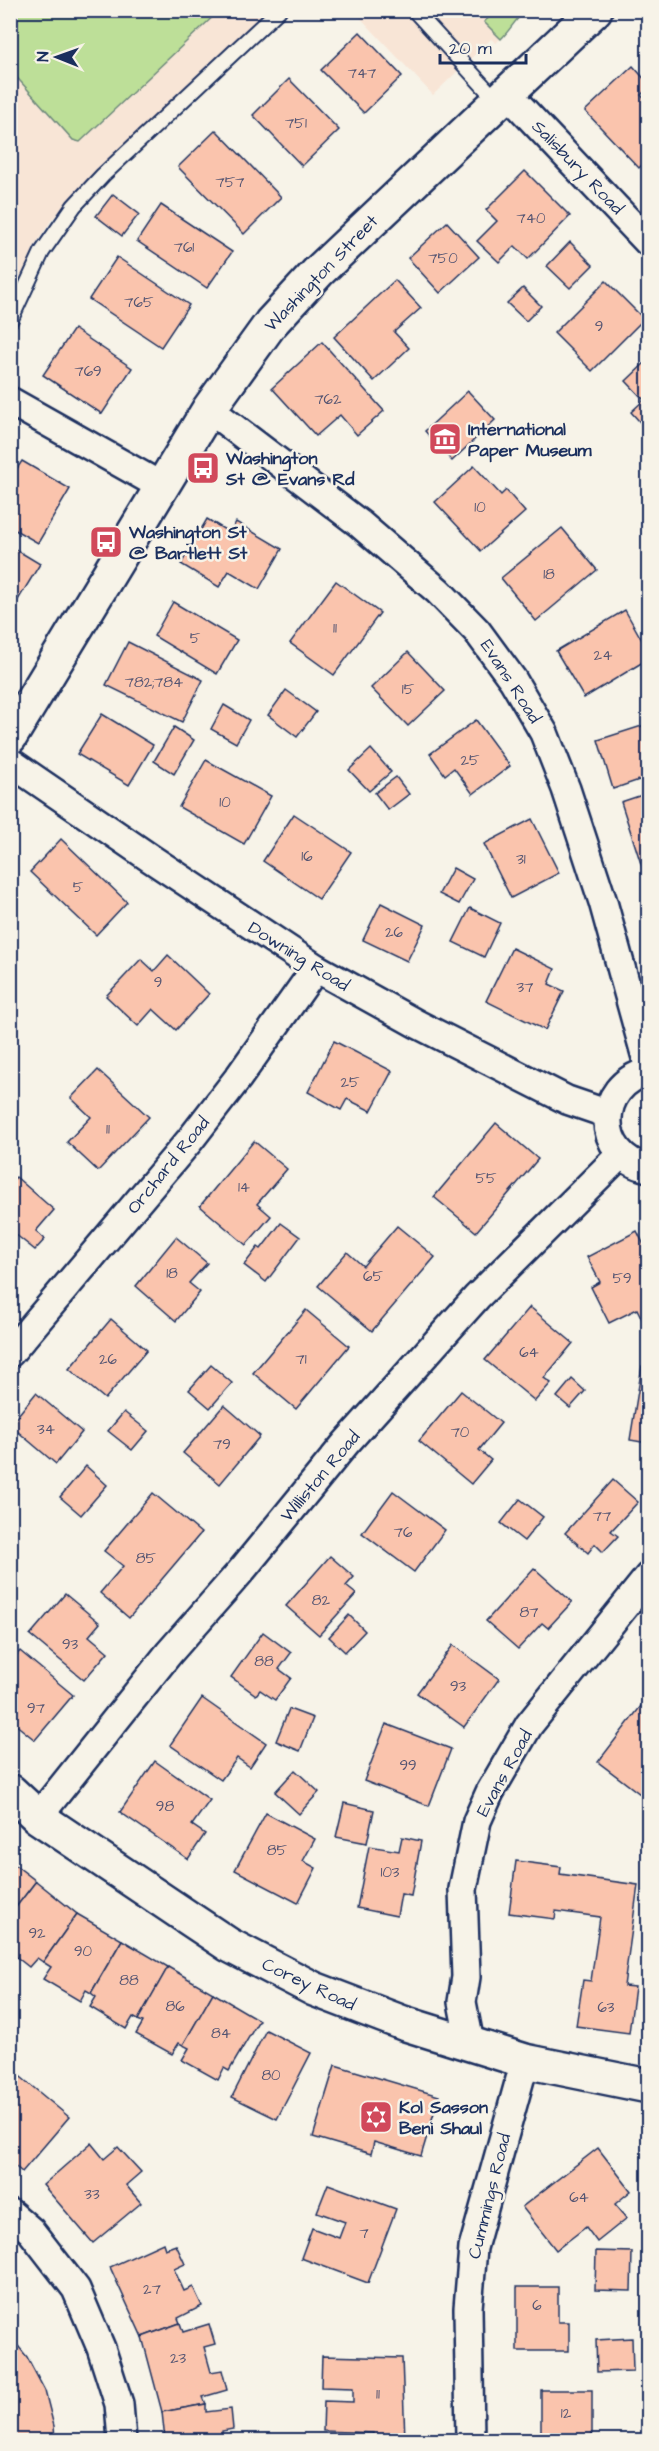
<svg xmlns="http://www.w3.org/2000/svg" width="659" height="2451" font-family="'Architects Daughter',sans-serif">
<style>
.built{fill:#f8e5d6}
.green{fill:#bddf98;stroke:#6c877b;stroke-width:1.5}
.building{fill:#fac4ad;stroke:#1b2f5e;stroke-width:1.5}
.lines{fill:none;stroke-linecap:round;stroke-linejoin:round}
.lane-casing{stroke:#1b2f5e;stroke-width:18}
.street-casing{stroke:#1b2f5e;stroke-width:32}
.secondary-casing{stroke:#1b2f5e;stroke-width:38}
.lane{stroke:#f7f3e8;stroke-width:14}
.street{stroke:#f7f3e8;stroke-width:27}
.secondary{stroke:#f7f3e8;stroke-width:33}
.labels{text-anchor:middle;stroke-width:5;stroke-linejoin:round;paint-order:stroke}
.number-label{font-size:15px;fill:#535472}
.street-label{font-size:18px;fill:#1b2f5e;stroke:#f7f3e8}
.poi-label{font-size:18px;font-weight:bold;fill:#1b2f5e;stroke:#f7f3e8;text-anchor:start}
</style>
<rect width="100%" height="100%" fill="#f7f3e8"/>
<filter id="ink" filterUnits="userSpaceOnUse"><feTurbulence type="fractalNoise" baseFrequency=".0167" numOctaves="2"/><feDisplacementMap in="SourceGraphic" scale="12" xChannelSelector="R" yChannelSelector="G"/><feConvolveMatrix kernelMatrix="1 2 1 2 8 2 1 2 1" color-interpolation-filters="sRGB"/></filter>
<g filter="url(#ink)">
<g class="built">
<polygon points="11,11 266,11 52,219 34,247 11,319"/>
<polygon points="354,11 525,11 510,24 507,32 496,43 491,39 433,95"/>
</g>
<g class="green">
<polygon points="14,11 219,10 219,11 80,142 73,140 11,71 11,14"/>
<path d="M496,11H525C515,20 510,30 501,39L484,22Z"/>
</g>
<g class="building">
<polygon points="479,10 496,10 489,17"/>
<polygon points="360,32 402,76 364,113 321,70"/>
<polygon points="633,66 648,83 648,88 641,95 648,103 648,159 639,168 585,111"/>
<polygon points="289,79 339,130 302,166 253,115"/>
<polygon points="216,130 281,197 244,234 178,167"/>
<polygon points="525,171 570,216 528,259 515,246 499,262 477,241 497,221 486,210"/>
<polygon points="113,194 139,214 122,236 96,216"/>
<polygon points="161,205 232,252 207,288 137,241"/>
<polygon points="447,222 479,257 440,293 408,258"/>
<polygon points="570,242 593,265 570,288 547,266"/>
<polygon points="117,257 189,305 161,347 89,299"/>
<polygon points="395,280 421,308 394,332 409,348 374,381 334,337"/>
<polygon points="606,281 644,319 592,371 554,333"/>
<polygon points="523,288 541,306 526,321 507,303"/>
<polygon points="74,329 132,368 102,414 43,375"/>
<polygon points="322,342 384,411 357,435 340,415 316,436 272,388"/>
<polygon points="648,360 648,429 647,430 631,412 644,400 626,381"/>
<polygon points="468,391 495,420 452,461 425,431"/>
<polygon points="22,461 70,489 38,543 10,527 10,479"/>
<polygon points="474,466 501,495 506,490 525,512 481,551 435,502"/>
<polygon points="207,519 230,533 236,522 282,549 259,589 229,571 219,587 181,564"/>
<polygon points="562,528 597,570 536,621 501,578"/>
<polygon points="10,546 40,564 15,605 10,602"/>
<polygon points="336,581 380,613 334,675 290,643"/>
<polygon points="173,602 237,640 217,674 154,636"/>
<polygon points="625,610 648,651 648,659 584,698 556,651"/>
<polygon points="128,642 203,680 182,722 106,685"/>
<polygon points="408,652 445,691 408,726 371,688"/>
<polygon points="286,690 316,712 297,737 268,715"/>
<polygon points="224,705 249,720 236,743 211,729"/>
<polygon points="102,714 153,745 129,785 77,754"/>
<polygon points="476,720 510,766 473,794 454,768 445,775 430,754"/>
<polygon points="648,724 648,777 613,789 598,740"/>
<polygon points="174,727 194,740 174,774 154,761"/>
<polygon points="371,749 391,772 369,791 349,770"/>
<polygon points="206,760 271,796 244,844 179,807"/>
<polygon points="396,777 409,794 388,810 375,793"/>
<polygon points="648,793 648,872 644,873 621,802"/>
<polygon points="294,814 351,852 319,899 263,861"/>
<polygon points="532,819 559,873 511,898 484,844"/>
<polygon points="61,839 127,902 96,935 30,872"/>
<polygon points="453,868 473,879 459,904 439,894"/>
<polygon points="381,903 425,925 407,961 363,940"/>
<polygon points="470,908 500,923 484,957 453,942"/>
<polygon points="512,948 555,969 549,984 564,991 545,1030 486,1001"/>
<polygon points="168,955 209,994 176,1030 153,1009 138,1026 106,996 141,959 154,971"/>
<polygon points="334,1041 392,1071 371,1111 347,1099 341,1110 308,1092"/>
<polygon points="98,1070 149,1117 98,1171 67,1142 91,1117 71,1098"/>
<polygon points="496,1123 538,1159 476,1232 434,1197"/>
<polygon points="254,1141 287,1169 257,1204 271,1216 246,1245 200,1206"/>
<polygon points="16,1177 54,1210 36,1231 45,1239 35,1250 10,1230 10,1183"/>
<polygon points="281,1223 300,1237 266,1282 244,1265 258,1247 261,1249"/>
<polygon points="397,1226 435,1257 372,1331 318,1286 347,1252 363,1266"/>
<polygon points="637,1231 648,1253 648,1277 644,1279 648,1287 648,1318 643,1321 637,1309 609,1323 591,1287 600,1282 587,1257"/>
<polygon points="176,1237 207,1263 189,1283 200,1292 176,1321 136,1286"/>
<polygon points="530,1307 573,1343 544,1378 551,1383 535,1401 485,1360"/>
<polygon points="306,1310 349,1346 296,1409 253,1373"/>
<polygon points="111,1319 147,1350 105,1399 69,1369"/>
<polygon points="211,1365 232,1383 210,1408 189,1390"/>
<polygon points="642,1366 648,1367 648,1443 630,1440"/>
<polygon points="572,1379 585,1391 570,1408 557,1397"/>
<polygon points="461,1391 501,1423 479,1450 491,1460 471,1484 419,1441"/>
<polygon points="36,1393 82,1432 56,1464 10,1425"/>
<polygon points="224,1405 260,1436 220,1484 183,1453"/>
<polygon points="124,1412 148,1431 132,1450 108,1431"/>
<polygon points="86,1466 107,1485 81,1515 60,1497"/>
<polygon points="613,1480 638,1502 611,1531 618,1536 603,1552 595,1544 588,1553 565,1533"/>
<polygon points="393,1491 445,1530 414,1572 362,1533"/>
<polygon points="153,1493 201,1533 129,1618 100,1593 123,1566 104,1551"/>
<polygon points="520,1499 543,1517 524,1541 501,1523"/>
<polygon points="330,1556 354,1577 346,1586 356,1594 319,1635 286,1606"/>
<polygon points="534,1568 572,1602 548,1628 542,1623 518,1649 486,1621"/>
<polygon points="65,1594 100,1623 89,1636 108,1652 84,1680 30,1635"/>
<polygon points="349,1615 365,1631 345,1652 329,1637"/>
<polygon points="263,1632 291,1653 279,1669 291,1678 275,1700 260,1690 256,1695 231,1677"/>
<polygon points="453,1645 499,1679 464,1727 417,1693"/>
<polygon points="20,1651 73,1695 35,1740 10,1720 10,1663"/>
<polygon points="202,1698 266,1743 250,1767 237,1758 221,1780 170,1745"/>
<polygon points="641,1706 648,1711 648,1800 598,1762"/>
<polygon points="289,1709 313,1718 300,1751 276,1741"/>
<polygon points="386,1724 451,1749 429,1806 364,1781"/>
<polygon points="155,1761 210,1800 192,1825 205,1834 188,1859 120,1812"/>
<polygon points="295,1770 319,1792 299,1814 275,1792"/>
<polygon points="344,1803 374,1810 367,1843 336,1837"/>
<polygon points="266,1813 315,1839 303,1861 316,1868 298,1903 235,1870"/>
<polygon points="402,1837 421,1841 411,1896 401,1894 397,1916 357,1908 369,1846 399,1851"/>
<polygon points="10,1861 36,1881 10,1915"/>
<polygon points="516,1861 561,1867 560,1874 638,1885 624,1986 635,1987 629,2033 576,2026 583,1980 591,1981 600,1917 556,1911 555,1919 509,1913"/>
<polygon points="36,1881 77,1914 43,1962 37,1958 29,1967 10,1952 10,1915"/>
<polygon points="77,1914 122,1940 91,1993 86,1990 80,2001 43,1979 51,1967 43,1962"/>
<polygon points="122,1940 168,1967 138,2020 133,2017 126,2029 90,2007 96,1997 91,1993"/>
<polygon points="168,1967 213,1993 183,2045 179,2043 172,2054 136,2034 143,2022 138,2020"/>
<polygon points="213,1993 259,2020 229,2071 224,2068 218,2080 182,2060 189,2048 183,2045"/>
<polygon points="266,2030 311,2053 277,2119 232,2097"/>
<polygon points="335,2065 439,2096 421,2156 374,2142 371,2154 313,2137"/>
<polygon points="10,2068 69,2117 22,2172 10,2162 14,2157 10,2155"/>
<polygon points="91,2143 104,2159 118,2147 141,2172 126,2185 141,2203 93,2243 43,2185"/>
<polygon points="598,2148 631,2191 615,2204 627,2218 597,2242 586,2227 556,2250 522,2207"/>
<polygon points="328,2184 396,2209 368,2283 301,2258 312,2228 339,2238 345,2222 317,2212"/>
<polygon points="163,2243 165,2249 176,2245 185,2264 174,2269 184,2291 193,2287 202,2306 178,2318 180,2323 142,2337 110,2267"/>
<polygon points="596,2251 632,2252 631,2291 595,2290"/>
<rect x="647" y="2281" width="1" height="23"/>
<polygon points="517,2287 558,2287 558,2322 569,2322 569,2351 517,2351"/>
<polygon points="180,2323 183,2332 209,2324 215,2344 204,2347 211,2372 222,2370 227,2390 203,2397 206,2404 162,2412 142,2337"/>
<polygon points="10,2336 27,2357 45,2391 54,2426 55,2440 14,2440 10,2421"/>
<polygon points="632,2338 633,2371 597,2372 596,2340"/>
<polygon points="322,2356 402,2358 405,2440 372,2439 373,2433 323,2431 324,2401 353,2402 353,2388 321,2387"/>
<polygon points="541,2390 592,2390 592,2436 541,2437"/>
<polygon points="206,2404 206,2412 231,2409 233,2429 222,2431 223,2440 165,2440 162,2412"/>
</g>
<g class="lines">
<g class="lane-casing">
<g id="lane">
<polyline points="414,10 498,102"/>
<polyline points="10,321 42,252 74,206 103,175 279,10"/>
</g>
</g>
<g class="street-casing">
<g id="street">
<polyline points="507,93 648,242"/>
<polyline points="10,401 161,486"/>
<polyline points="209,409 360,524 438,591 477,631 513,680 544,733 566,789 603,902 648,1065"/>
<polyline points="10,762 150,858 316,968 417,1024 567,1100 608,1114"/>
<path d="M648,1072C595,1085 594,1156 648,1168"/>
<polyline points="10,1353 190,1140 238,1078 316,968"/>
<polyline points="38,1817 169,1653 242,1570 346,1443 477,1297 621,1154"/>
<polyline points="470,2043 462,2002 466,1977 463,1889 477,1821 490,1792 529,1725 648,1577"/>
<polyline points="10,2213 31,2231 76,2289 101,2348 119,2404 122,2440"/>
<polyline points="470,2440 468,2308 473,2248 525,2061"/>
</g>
</g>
<g class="secondary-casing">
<g id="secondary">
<polyline points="10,737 209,409 271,323 318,272 595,10"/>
<polyline points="10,1791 38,1817 187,1917 229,1945 314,1989 403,2023 525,2061 648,2086"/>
</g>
</g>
<use href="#lane" class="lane"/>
<use href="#street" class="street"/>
<use href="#secondary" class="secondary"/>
</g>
</g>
<defs>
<g id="museum-square" transform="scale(1.725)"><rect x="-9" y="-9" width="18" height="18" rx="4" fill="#d1495b" stroke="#f7f3e8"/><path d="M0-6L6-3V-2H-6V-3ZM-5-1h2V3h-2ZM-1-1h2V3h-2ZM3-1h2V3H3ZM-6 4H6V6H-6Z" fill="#fff"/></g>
<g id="bus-square" transform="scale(1.725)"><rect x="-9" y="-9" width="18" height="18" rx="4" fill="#d1495b" stroke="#f7f3e8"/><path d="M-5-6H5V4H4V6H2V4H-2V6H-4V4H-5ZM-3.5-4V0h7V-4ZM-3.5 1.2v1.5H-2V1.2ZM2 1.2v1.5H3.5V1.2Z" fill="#fff"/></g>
<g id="synagogue-square" transform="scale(1.725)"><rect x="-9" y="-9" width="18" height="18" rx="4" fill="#d1495b" stroke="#f7f3e8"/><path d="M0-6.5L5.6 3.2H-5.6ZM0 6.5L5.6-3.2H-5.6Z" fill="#fff"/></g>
</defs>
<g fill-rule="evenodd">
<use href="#museum-square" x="445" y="439"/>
<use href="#bus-square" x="203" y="468"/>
<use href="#bus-square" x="106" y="542"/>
<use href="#synagogue-square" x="376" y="2117"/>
</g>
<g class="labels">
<g class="number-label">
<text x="362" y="78">747</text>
<text x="296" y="128">751</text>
<text x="230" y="187">757</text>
<text x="531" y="223">740</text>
<text x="184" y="252">761</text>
<text x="443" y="263">750</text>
<text x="139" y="307">765</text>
<text x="599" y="331">9</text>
<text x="88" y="376">769</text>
<text x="328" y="404">762</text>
<text x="480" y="512">10</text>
<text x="549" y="579">18</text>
<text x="335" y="633">11</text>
<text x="195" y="643">5</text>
<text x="603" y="660">24</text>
<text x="154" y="687">782;784</text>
<text x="408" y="694">15</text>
<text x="470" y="765">25</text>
<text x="225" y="807">10</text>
<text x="307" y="861">16</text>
<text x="521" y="864">31</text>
<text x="78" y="892">5</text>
<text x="394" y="937">26</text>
<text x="158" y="987">9</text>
<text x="525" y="992">37</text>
<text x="350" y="1087">25</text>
<text x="108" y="1134">11</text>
<text x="486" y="1183">55</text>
<text x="244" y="1192">14</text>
<text x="172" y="1278">18</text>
<text x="373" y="1281">65</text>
<text x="622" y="1283">59</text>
<text x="529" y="1357">64</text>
<text x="108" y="1364">26</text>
<text x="301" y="1364">71</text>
<text x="46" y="1434">34</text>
<text x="460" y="1437">70</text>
<text x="222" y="1449">79</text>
<text x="602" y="1521">77</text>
<text x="403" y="1537">76</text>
<text x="146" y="1563">85</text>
<text x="321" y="1605">82</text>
<text x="529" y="1617">87</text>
<text x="70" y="1649">93</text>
<text x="264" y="1666">88</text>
<text x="458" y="1691">93</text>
<text x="36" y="1713">97</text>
<text x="408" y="1770">99</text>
<text x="165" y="1811">98</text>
<text x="277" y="1855">85</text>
<text x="390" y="1877">103</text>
<text x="37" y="1938">92</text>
<text x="83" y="1956">90</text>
<text x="129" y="1985">88</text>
<text x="175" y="2011">86</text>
<text x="606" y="2012">63</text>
<text x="221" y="2038">84</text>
<text x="271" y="2080">80</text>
<text x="92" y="2199">33</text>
<text x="579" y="2202">64</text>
<text x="364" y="2238">7</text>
<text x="152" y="2294">27</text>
<text x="537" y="2310">6</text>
<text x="178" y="2363">23</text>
<text x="378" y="2399">11</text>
<text x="566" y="2418">12</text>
</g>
<g class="street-label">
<text transform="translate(578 167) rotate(46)" y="6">Salisbury Road</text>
<text transform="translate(321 273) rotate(-46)" y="6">Washington Street</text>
<text transform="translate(511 681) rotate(57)" y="6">Evans Road</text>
<text transform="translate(299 956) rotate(32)" y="6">Downing Road</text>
<text transform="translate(168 1165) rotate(-51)" y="6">Orchard Road</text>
<text transform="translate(320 1476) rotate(-50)" y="6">Williston Road</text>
<text transform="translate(504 1773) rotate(-61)" y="6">Evans Road</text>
<text transform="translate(309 1984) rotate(25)" y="6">Corey Road</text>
<text transform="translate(489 2196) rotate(-76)" y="6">Cummings Road</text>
</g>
<g class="poi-label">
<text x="468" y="435">International<tspan x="468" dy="21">Paper Museum</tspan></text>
<text x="226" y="464">Washington<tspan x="226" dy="21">St @ Evans Rd</tspan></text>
<text x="129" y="538">Washington St<tspan x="129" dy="21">@ Bartlett St</tspan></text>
<text x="399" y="2113">Kol Sasson<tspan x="399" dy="21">Beni Shaul</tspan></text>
</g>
</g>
<rect width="659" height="2451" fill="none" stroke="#f7f3e8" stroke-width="36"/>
<rect x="18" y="18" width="623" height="2415" fill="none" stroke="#1b2f5e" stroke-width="2" filter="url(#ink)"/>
<g transform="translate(57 57) rotate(271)" stroke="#f7f3e8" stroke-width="4.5" paint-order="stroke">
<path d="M0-4.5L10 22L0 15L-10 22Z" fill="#1b2f5e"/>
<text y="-9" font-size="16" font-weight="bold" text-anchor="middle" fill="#1b2f5e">N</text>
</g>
<path d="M440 54v9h86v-9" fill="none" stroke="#1b2f5e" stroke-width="3"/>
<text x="449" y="54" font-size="18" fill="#1b2f5e" stroke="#f7f3e8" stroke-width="4.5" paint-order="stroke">20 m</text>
</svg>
